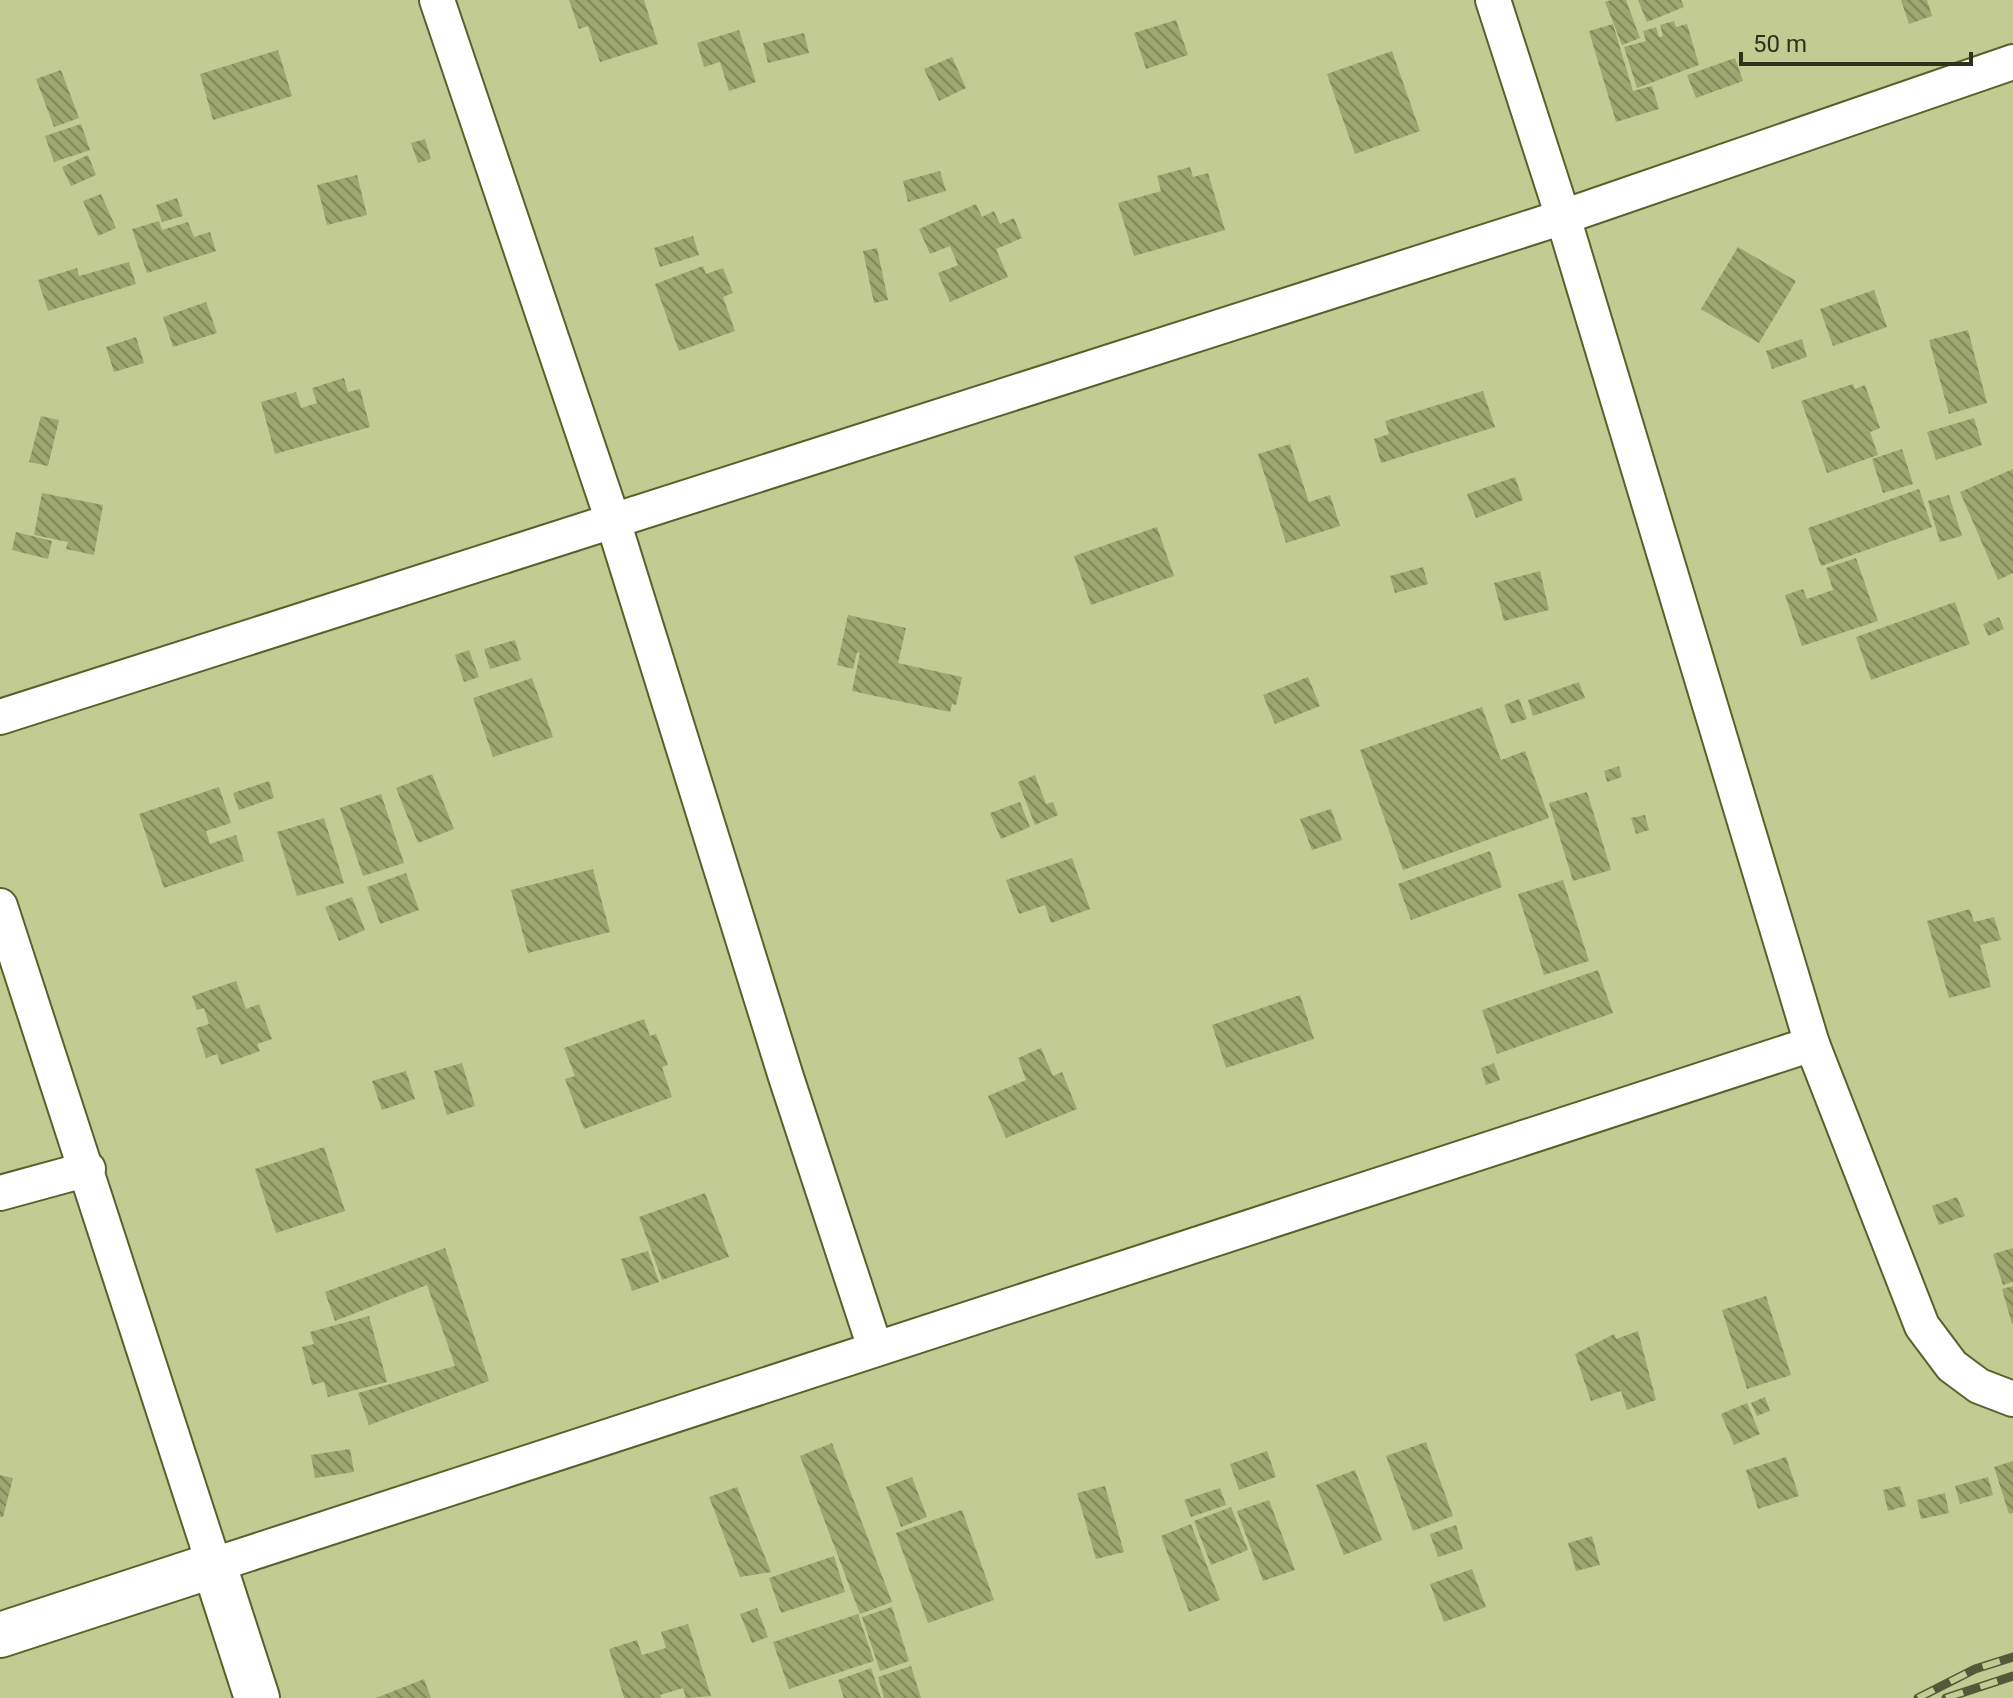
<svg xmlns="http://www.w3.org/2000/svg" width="2013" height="1698" font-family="Roboto,sans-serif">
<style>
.building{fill:url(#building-back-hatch)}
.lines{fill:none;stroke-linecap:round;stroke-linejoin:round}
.minor-casing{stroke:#59612b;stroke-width:38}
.tertiary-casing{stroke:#59612b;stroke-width:48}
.minor{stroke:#fff;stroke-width:34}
.tertiary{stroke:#fff;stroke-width:44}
.rail-casing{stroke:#545939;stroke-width:9}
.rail{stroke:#c1cb92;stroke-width:6;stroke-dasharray:18;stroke-linecap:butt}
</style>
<defs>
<pattern id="building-back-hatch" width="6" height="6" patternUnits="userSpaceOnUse" patternTransform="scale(2)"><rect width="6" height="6" fill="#9ca66e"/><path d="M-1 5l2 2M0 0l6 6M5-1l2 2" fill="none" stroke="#80885a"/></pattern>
</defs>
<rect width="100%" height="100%" fill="#c1cb92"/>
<g class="building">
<polygon points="569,0 644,0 658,44 600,62 588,26 579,29"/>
<polygon points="1611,0 1626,0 1640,38 1622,45 1605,2"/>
<polygon points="1638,0 1681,0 1684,7 1647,22"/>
<polygon points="1901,0 1927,0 1932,16 1909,24"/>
<polygon points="1176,20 1188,55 1146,69 1134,33"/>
<polygon points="1674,21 1676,27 1687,24 1699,65 1637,88 1624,47 1646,41 1643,31 1656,27 1659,37 1663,36 1660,25"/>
<polygon points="1613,24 1633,91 1652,86 1659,109 1616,122 1589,31"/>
<polygon points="739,30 756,82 729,91 720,62 704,67 697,43"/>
<polygon points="804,33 809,53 768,63 763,43"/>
<polygon points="278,50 292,96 213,120 200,74"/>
<polygon points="1392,51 1420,131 1355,154 1327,74"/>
<polygon points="952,57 966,88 939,101 924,69"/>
<polygon points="1735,58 1743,81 1696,98 1687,75"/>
<polygon points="61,70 79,118 54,127 36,79"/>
<polygon points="81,124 90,150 54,162 45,136"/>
<polygon points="425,139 431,159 418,163 411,143"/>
<polygon points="88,155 96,175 71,186 62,167"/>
<polygon points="1190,167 1193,177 1208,173 1225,230 1134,256 1118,203 1161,191 1157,176"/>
<polygon points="940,171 946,191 908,202 903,181"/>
<polygon points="357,175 367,215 327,225 317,185"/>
<polygon points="101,194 116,228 98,236 83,201"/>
<polygon points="177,198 183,216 162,222 156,205"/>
<polygon points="976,204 982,217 994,211 1000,224 1014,218 1022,238 996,249 1008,277 950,302 938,273 958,265 950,246 930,254 919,229"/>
<polygon points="159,221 162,230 188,222 194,237 210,232 216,251 147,273 132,229"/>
<polygon points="693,236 699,255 660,267 654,248"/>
<polygon points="1738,247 1796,281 1759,343 1701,309"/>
<polygon points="877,248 888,300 874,303 863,251"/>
<polygon points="129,262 136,284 48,311 38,280 77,268 79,276"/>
<polygon points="703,266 706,274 723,268 733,293 723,297 735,331 679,351 655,284"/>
<polygon points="1874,290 1887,327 1833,346 1820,309"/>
<polygon points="206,302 217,333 173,347 163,317"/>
<polygon points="1968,330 1987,403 1949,414 1929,340"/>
<polygon points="136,337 144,363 114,372 106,347"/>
<polygon points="1802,339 1807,357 1772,369 1766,351"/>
<polygon points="344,378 348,392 360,389 370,427 275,454 261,402 296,392 301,408 317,403 312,388"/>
<polygon points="1853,384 1855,389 1865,385 1880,428 1870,432 1878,455 1827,473 1801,401"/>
<polygon points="1483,391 1495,427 1381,463 1374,439 1389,434 1385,421"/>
<polygon points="41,416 59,420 48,466 29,462"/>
<polygon points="1974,418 1982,445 1936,460 1927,432"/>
<polygon points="1290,444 1309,502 1330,495 1340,526 1286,543 1258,454"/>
<polygon points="1902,449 1913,484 1883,493 1872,459"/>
<polygon points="2013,469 2013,573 1998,580 1960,492"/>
<polygon points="1515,477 1523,500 1476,518 1467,494"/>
<polygon points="1919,489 1932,527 1821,566 1808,528"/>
<polygon points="42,493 103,505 94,555 66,549 68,542 34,535"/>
<polygon points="1949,495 1962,536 1940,542 1928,501"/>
<polygon points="1157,527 1174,576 1091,605 1074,556"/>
<polygon points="16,532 52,541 48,559 12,550"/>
<polygon points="1856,558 1878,621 1802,646 1785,595 1803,589 1807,599 1833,590 1826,568"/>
<polygon points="1423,567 1428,584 1395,593 1390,576"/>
<polygon points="1540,571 1549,610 1504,621 1494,583"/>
<polygon points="1955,602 1970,644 1871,680 1856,637"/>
<polygon points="848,615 906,628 898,663 962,677 956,705 952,704 950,712 852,691 860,653 857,652 853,669 837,665"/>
<polygon points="1999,617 2004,629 1988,636 1983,624"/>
<polygon points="515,640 521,660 490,669 484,649"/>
<polygon points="469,650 479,677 464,682 455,655"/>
<polygon points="1308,677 1320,706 1275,724 1263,695"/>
<polygon points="532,678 553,737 493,757 473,698"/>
<polygon points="1579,682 1585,698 1533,716 1528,700"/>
<polygon points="1519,699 1527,719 1511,724 1504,705"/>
<polygon points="1482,707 1501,760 1525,751 1549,818 1403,870 1360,750"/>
<polygon points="1619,766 1622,777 1607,782 1604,771"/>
<polygon points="432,774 454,829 418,843 396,788"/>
<polygon points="1035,775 1046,804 1053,802 1058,815 1035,825 1018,782"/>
<polygon points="269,781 274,798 239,810 233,793"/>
<polygon points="219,787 231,823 206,831 210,844 236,835 244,861 164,888 139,814"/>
<polygon points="1587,792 1611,870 1573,881 1549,803"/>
<polygon points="381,794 404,863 363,876 340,808"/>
<polygon points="1020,802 1030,827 1001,839 990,813"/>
<polygon points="1331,809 1342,840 1312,850 1300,819"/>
<polygon points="1645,815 1649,830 1636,834 1631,818"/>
<polygon points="324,818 344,883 297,896 277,832"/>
<polygon points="1490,851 1502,887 1411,920 1398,884"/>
<polygon points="1072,858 1090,909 1051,923 1045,905 1019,914 1006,880"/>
<polygon points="593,869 610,932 528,953 511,890"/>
<polygon points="406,873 419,910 380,924 367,887"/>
<polygon points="1563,880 1589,961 1544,975 1518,894"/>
<polygon points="352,897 365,930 339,941 325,907"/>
<polygon points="1970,909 1974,922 1994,917 2001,940 1980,945 1991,987 1949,998 1927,921"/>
<polygon points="1598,970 1613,1013 1497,1054 1482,1010"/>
<polygon points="236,981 246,1009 259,1004 272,1039 257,1044 260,1051 221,1065 217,1054 206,1058 196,1028 209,1024 204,1008 197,1010 192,996"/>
<polygon points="1300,995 1314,1039 1226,1068 1212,1025"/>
<polygon points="644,1019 650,1036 656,1034 668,1065 662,1067 672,1097 584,1129 565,1079 575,1076 564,1048"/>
<polygon points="1041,1048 1053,1076 1062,1072 1077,1109 1006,1138 988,1096 1026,1080 1018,1058"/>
<polygon points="462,1063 475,1106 447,1115 434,1071"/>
<polygon points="1494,1063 1500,1080 1486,1085 1481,1068"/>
<polygon points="406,1071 415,1099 382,1110 372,1081"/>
<polygon points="324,1147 345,1211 276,1233 255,1169"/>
<polygon points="705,1193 729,1257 662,1280 639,1217"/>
<polygon points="1957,1197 1965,1216 1939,1225 1932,1206"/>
<polygon points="445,1248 489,1381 369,1425 358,1393 455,1366 427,1285 335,1321 325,1292"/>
<polygon points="2013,1248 2013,1282 2003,1285 1993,1254"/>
<polygon points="648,1251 659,1282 632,1291 621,1259"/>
<polygon points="2013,1286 2013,1324 2012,1324 2002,1289"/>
<polygon points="1766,1296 1791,1375 1747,1389 1722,1310"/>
<polygon points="369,1316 387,1382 328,1397 324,1382 312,1385 302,1347 314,1344 310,1332"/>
<polygon points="1638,1331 1656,1400 1627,1410 1621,1391 1591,1401 1575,1354 1614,1334 1616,1339"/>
<polygon points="1765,1397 1770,1411 1757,1416 1751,1403"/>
<polygon points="1747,1403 1760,1434 1734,1445 1721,1414"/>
<polygon points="1426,1442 1453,1516 1413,1531 1386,1456"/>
<polygon points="832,1443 892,1602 860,1614 800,1456"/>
<polygon points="350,1449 354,1472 315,1478 311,1455"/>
<polygon points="1267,1451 1276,1477 1239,1490 1230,1464"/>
<polygon points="1786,1457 1799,1496 1758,1509 1746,1470"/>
<polygon points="2013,1461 2013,1513 2009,1514 1994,1467"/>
<polygon points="1355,1470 1382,1540 1344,1555 1316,1485"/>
<polygon points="0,1475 13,1478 3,1517 0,1517"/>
<polygon points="912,1477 927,1517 901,1527 886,1487"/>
<polygon points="1988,1477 1993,1495 1960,1504 1955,1486"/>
<polygon points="1105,1486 1124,1552 1096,1559 1077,1493"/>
<polygon points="1900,1486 1906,1506 1888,1511 1883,1490"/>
<polygon points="737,1487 771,1572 740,1577 709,1497"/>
<polygon points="1220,1488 1226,1505 1191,1517 1184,1500"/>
<polygon points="1945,1493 1949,1513 1921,1519 1917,1500"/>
<polygon points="1269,1500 1295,1570 1263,1581 1237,1511"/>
<polygon points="1231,1507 1248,1550 1211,1565 1194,1521"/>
<polygon points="962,1510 994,1600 928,1623 896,1533"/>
<polygon points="1191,1524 1220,1600 1189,1612 1161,1536"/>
<polygon points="1456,1525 1463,1549 1438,1557 1430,1534"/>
<polygon points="1592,1536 1600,1565 1576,1571 1568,1543"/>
<polygon points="834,1556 845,1592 781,1613 769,1578"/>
<polygon points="1472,1569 1486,1607 1444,1622 1430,1584"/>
<polygon points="892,1607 909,1661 880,1671 862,1617"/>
<polygon points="757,1608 768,1637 752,1643 740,1614"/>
<polygon points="858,1614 874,1661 789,1689 773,1642"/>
<polygon points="688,1624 711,1696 686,1698 683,1688 660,1695 661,1698 624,1698 609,1649 637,1640 642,1655 666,1648 661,1632"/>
<polygon points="911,1666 921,1698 884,1698 878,1677"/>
<polygon points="871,1668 881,1698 844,1698 838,1680"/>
<polygon points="424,1679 431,1698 376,1698"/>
</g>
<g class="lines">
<g class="minor-casing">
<g id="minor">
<polyline points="437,0 613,521 786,1077 875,1348"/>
<polyline points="1493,0 1563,217 1812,1044 1922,1326 1952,1366 1979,1386 2013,1399"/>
<polyline points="0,717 1563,217 2013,62"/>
<polyline points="0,906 214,1565 1812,1044"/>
<polyline points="0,1193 88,1169"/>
</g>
</g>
<g class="tertiary-casing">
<polyline id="tertiary" points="0,1635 214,1565 257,1698"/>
</g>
<use href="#minor" class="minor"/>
<use href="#tertiary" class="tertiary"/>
<g class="rail-casing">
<g id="rail">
<polyline points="1918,1698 1975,1669 2013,1657"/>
<polyline points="1946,1698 2013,1676"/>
</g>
</g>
<use href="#rail" class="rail"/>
</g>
<path d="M1741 52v12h230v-12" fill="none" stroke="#2f321b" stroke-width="4"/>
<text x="1753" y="52" font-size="24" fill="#2f321b" stroke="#c1cb92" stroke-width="6" paint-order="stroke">50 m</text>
</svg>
